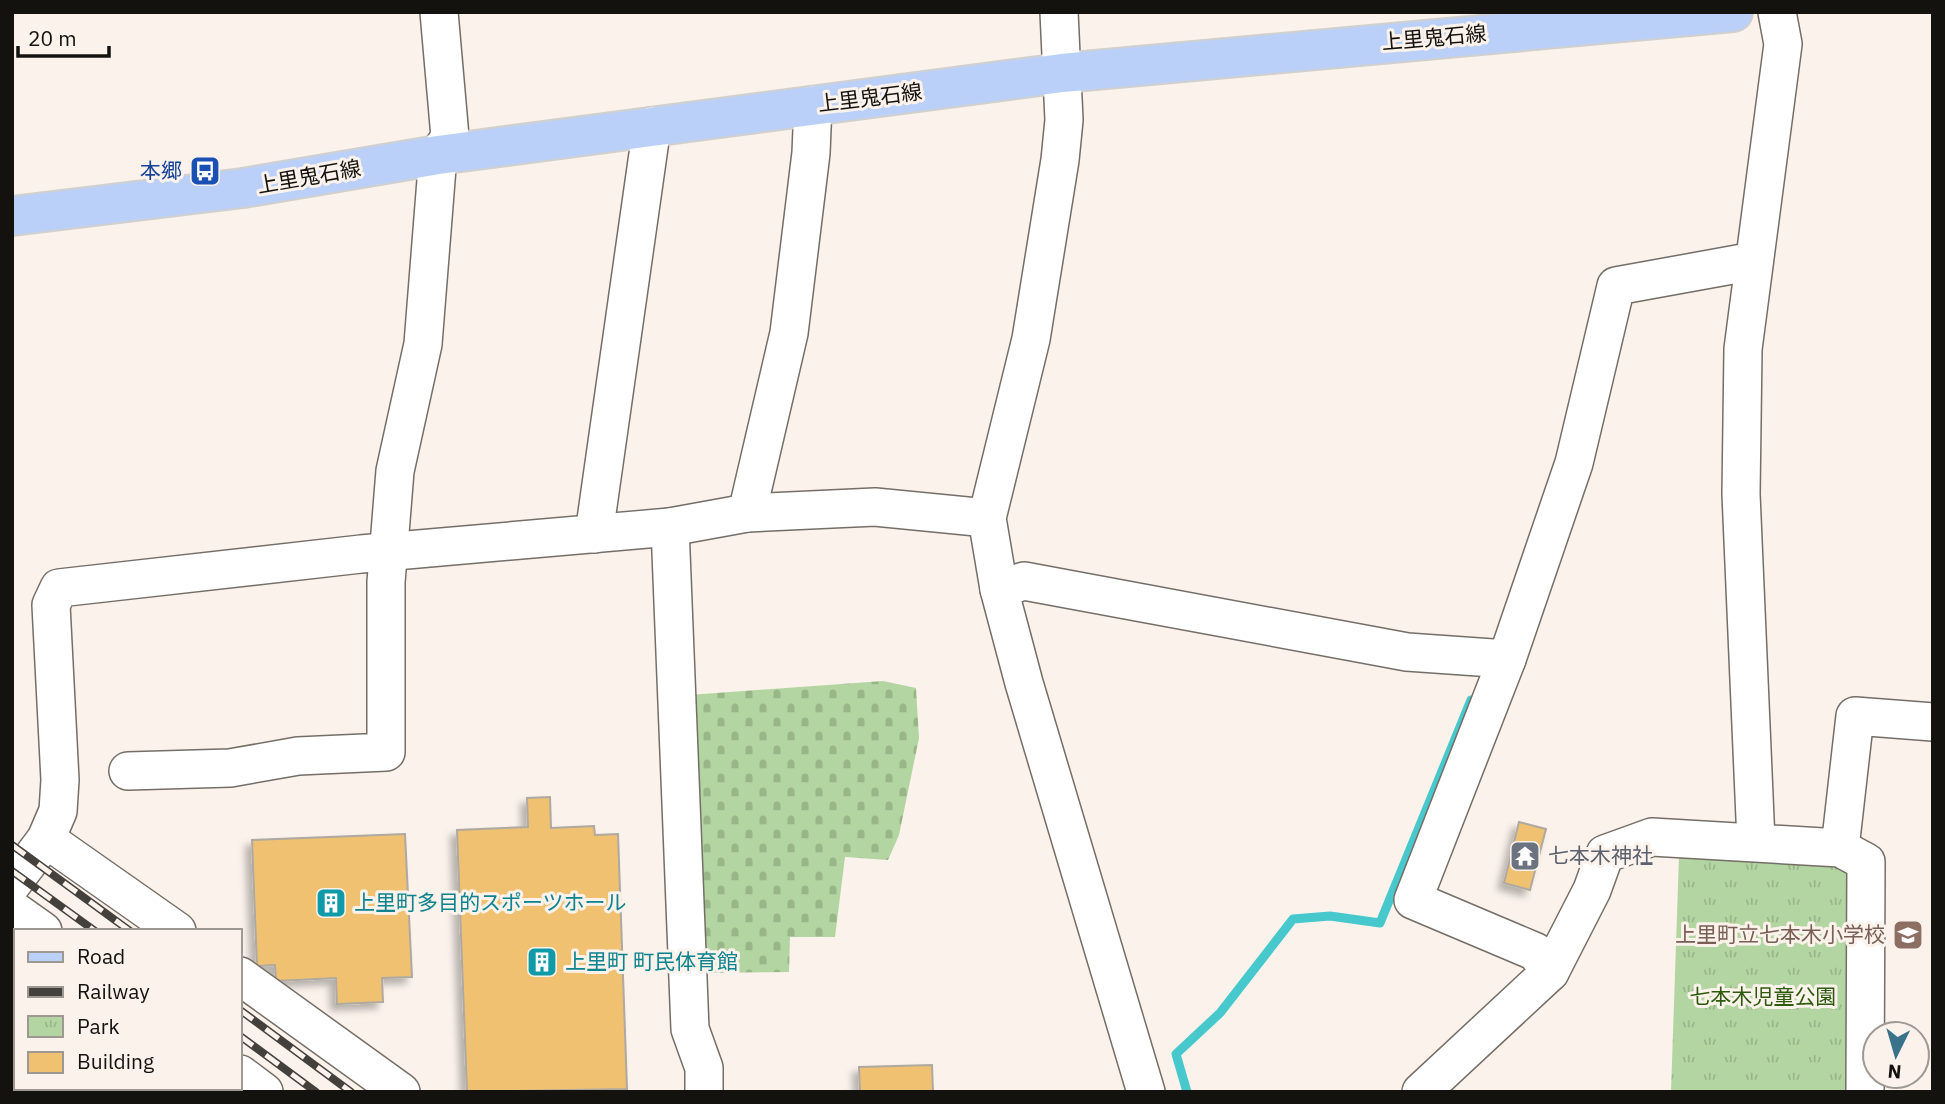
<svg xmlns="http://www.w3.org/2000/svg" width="1945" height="1104" font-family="'IBM Plex Sans','Noto Sans JP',sans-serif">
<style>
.cemetery{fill:url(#cemetery-stones)}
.park{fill:url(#park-tufts)}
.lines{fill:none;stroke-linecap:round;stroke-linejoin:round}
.stream{stroke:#46c8cd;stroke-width:9}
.building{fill:#f1c172;stroke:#aea9a1;stroke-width:2;filter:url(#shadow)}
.minor-casing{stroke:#746e67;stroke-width:40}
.major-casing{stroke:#d0d0cf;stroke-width:42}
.minor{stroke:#fff;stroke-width:37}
.major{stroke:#bad0f8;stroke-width:38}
.rail-casing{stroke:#44413d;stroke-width:8}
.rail{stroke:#faf2eb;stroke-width:5;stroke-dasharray:16;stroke-linecap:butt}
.labels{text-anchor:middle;stroke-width:6;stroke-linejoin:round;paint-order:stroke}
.street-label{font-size:21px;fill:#14120f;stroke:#faf2eb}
.transit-label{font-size:21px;fill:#164399;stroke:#faf2eb;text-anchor:end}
.worship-label{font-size:21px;fill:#5b616d;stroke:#faf2eb;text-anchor:start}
.culture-label{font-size:21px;fill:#0d838f;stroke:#faf2eb;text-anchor:start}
.education-label{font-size:21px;fill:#785e54;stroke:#faf2eb;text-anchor:end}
.park-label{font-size:21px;fill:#2e5a0e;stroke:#faf2eb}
</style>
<defs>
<pattern id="cemetery-stones" width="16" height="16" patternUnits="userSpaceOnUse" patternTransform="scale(1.75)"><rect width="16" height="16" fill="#b3d5a1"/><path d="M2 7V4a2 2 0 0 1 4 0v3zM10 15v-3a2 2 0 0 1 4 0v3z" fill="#99b689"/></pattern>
<pattern id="park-tufts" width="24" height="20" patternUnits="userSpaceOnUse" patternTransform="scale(1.75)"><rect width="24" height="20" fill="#b3d5a1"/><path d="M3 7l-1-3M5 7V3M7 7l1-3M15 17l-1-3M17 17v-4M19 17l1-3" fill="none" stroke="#99b689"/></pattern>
<filter id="shadow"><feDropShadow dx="-6" dy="6" stdDeviation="3.5" flood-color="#0004"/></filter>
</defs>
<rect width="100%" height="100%" fill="#faf2eb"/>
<polygon class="cemetery" points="883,681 916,688 919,738 899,835 888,860 845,857 835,937 790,937 789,972 704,973 689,695"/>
<polygon class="park" points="1679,856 1838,865 1853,876 1851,1092 1671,1092"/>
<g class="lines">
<polyline class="stream" points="1187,1092 1176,1054 1220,1013 1293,919 1330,916 1380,923 1471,700"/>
</g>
<g class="building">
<polygon points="550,797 551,828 594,826 595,835 618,834 627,1089 467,1092 457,830 528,827 527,798"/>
<polygon points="1519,822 1546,829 1530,890 1504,883"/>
<polygon points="405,834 412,977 382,978 383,1002 337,1004 336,978 276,981 275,965 257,966 252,840"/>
<polygon points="932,1065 933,1092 860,1092 859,1067"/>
</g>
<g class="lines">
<g class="minor-casing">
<g id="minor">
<polyline points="1059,12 1064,120 1060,160 1031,339 987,518 999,589 1024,683 1146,1092"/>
<polyline points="747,513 789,333 811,153 813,105"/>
<polyline points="670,527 690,1029 704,1068 704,1092"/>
<polyline points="594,534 652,126"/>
<polyline points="999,589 1024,581 1407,652 1507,659"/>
<polyline points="128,771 230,768 298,756 386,752 386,582 395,471 423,344 438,155 450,137 439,12"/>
<polyline points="46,839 177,931"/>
<polyline points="1756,842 1741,494 1743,349 1783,44 1777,12"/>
<polyline points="1840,848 1855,716 1933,722"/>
<polyline points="12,884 46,839 58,811 60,780 51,605 59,588 361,554 670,527 747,513 875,507 987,518"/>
<polyline points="12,909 43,931"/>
<polyline points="1550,972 1536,952 1413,900 1507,659 1574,463 1616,286 1754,261"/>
<polyline points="240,976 401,1092"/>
<polyline points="240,1074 264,1092"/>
<polyline points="12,1091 16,1077"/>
<polyline points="1421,1092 1550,972 1592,890 1605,854 1652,837 1840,848 1866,862 1865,1092"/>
</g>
</g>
<g class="major-casing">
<polyline id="major" points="12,216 243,188 438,155 1062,73 1733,12"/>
</g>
<use href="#minor" class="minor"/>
<use href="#major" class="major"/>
<g class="rail-casing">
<g id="rail">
<polyline points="12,845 130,931"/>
<polyline points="12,871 95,931"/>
<polyline points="240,1010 351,1092"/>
<polyline points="240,1036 316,1092"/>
</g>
</g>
<use href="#rail" class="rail"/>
</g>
<defs>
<g id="bus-square" transform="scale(1.575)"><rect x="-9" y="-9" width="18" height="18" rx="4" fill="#1a4fb4" stroke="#faf2eb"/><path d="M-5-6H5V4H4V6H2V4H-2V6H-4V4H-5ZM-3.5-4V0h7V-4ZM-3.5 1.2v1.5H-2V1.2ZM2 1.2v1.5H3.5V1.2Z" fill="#fff"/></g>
<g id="temple-square" transform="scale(1.575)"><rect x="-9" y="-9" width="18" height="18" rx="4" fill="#6b7280" stroke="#faf2eb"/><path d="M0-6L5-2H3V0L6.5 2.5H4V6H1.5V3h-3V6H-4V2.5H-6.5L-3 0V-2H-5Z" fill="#fff"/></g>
<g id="building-square" transform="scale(1.575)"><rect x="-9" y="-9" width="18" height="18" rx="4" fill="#0f9aa8" stroke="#faf2eb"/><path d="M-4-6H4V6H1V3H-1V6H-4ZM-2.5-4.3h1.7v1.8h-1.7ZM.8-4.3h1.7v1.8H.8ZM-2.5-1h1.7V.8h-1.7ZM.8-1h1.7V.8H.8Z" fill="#fff"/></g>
<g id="school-square" transform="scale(1.575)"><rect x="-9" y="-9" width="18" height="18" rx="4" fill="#8d6e63" stroke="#faf2eb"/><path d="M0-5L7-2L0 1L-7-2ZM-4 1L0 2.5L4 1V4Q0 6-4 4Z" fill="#fff"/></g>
</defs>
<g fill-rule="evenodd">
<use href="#bus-square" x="205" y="171"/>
<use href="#temple-square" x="1525" y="856"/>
<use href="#building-square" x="331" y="903"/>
<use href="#school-square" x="1908" y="935"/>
<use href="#building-square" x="542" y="962"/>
</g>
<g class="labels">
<g class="street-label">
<text transform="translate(1434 38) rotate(-5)" y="7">上里鬼石線</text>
<text transform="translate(870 98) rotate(-7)" y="7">上里鬼石線</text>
<text transform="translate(309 177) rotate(-10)" y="7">上里鬼石線</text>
</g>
<g class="transit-label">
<text x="182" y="178">本郷</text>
</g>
<g class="worship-label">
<text x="1548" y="863">七本木神社</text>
</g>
<g class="culture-label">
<text x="354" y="910">上里町多目的スポーツホール</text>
<text x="565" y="969">上里町 町民体育館</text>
</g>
<g class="education-label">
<text x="1885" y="942">上里町立七本木小学校</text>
</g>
<g class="park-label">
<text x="1763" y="1004">七本木児童公園</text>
</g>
</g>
<rect width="1945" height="1104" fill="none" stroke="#14120f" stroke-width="28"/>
<rect x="14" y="929" width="228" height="161" fill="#faf2eb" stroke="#9e9893" stroke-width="2"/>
<rect x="28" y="952" width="35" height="10" fill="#bad0f8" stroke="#9e9893" stroke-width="2"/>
<text x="77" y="964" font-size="21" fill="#14120f">Road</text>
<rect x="28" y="987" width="35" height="10" fill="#44413d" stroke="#9e9893" stroke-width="2"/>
<text x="77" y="999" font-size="21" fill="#14120f">Railway</text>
<rect x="28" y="1016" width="35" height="21" fill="url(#park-tufts)" stroke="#9e9893" stroke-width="2"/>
<text x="77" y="1034" font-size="21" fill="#14120f">Park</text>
<rect x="28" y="1052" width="35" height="21" fill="#f1c172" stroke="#9e9893" stroke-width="2"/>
<text x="77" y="1069" font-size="21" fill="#14120f">Building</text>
<g transform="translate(1896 1055) rotate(185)"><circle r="33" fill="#faf2eb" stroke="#9e9893" stroke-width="2"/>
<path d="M0-5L12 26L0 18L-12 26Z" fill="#38738b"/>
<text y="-10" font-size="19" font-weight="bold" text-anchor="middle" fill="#14120f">N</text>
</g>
<path d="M18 46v10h91v-10" fill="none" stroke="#14120f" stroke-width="3.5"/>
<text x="28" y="46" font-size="21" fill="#14120f" stroke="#faf2eb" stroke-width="5" paint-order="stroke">20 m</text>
</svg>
